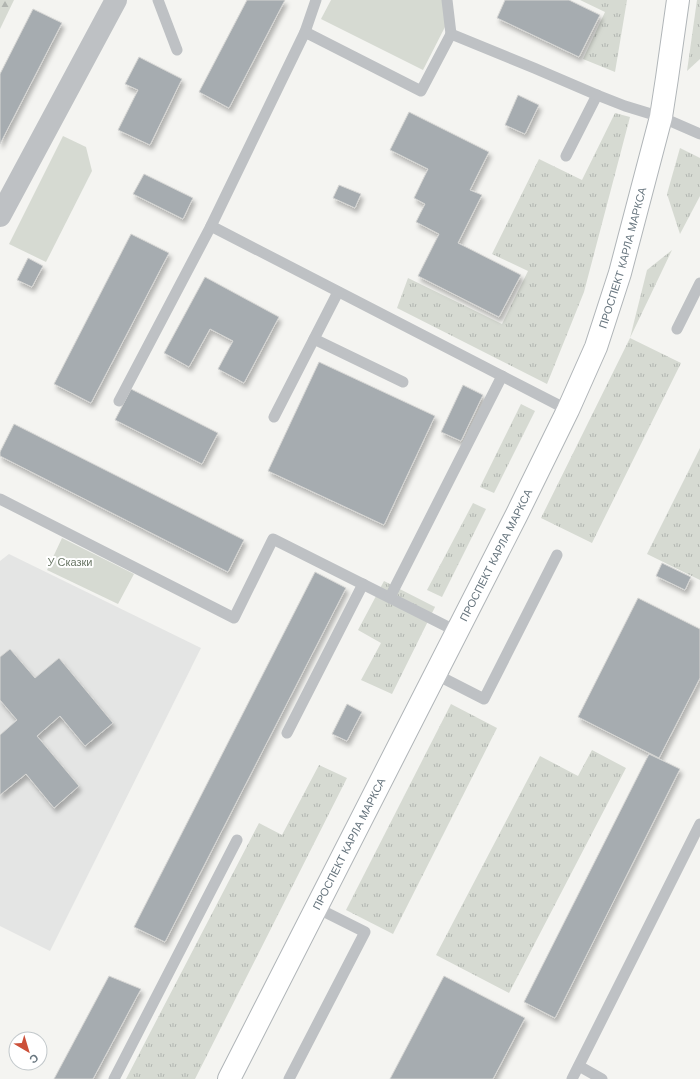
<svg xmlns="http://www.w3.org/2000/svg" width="700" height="1079" font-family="Helvetica,sans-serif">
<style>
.built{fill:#e4e5e4}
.grass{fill:url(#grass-tufts)}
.forest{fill:url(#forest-firs)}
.green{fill:#d6dad2}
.building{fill:#a6acb0;stroke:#d5d5d3;filter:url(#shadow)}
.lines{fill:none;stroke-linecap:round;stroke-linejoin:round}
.secondary-casing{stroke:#b0b5b8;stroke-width:24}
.lane{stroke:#bec1c4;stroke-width:11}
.street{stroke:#bec1c4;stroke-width:22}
.secondary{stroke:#fff;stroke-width:22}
.labels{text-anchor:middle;stroke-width:4;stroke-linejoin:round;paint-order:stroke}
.street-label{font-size:11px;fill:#67757e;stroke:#fff}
.park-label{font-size:11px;fill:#697665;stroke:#fff}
</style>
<defs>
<pattern id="grass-tufts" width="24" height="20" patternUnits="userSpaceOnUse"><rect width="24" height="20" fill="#d6dad2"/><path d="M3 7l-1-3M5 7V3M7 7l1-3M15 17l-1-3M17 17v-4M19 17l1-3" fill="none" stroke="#b1b5b0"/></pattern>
<pattern id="forest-firs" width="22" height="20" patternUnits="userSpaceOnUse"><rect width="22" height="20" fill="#d6dad2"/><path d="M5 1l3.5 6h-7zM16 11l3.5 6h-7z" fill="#b1b5b0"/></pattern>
<filter id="shadow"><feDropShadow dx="2.5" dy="4.5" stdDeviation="2" flood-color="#0004"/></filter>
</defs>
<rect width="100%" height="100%" fill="#f4f4f1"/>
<polygon class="built" points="9,554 201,648 50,951 0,926 0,561"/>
<g class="grass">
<polygon points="580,0 627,0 615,72 583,59 605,12"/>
<polygon points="697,0 700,0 700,59 687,71"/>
<polygon points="615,113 630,117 584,292 547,384 397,308 408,278 502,324 528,271 492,254 539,159 582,180"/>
<polygon points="680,148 700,158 700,196 680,234 667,194"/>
<polygon points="672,250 630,338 681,363 592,543 541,518 630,338 647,270"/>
<polygon points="521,404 535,411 494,493 480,487"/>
<polygon points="700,448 700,580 647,554"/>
<polygon points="473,503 486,509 442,597 427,590"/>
<polygon points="384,581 435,607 392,694 361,680 381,643 358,630"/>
<polygon points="451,704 497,728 393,934 346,910"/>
<polygon points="592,750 626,768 509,993 436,955 540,756 578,776"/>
<polygon points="319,765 347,778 195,1079 126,1079 259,823 282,835"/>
</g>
<polygon class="forest" points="0,0 14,0 0,29"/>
<g class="green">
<polygon points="331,0 442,0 447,23 423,70 321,19"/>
<polygon points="63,136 86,147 92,171 46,262 9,244"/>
<polygon points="62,538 134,574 118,604 47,570"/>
</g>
<g class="building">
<polygon points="247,0 285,0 229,108 199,92"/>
<polygon points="505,0 569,0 600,15 579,57 497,18"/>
<polygon points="33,9 62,23 0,144 0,74"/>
<polygon points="139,57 182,79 150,145 118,130 138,90 125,84"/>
<polygon points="518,95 539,105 525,134 505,125"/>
<polygon points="409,112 489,152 470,190 482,195 458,243 521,275 499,317 418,276 439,234 416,222 425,204 414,198 428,169 390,150"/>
<polygon points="144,174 193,198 183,219 133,194"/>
<polygon points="339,185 361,194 355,208 333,198"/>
<polygon points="131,234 169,253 91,403 54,384"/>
<polygon points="28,258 43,266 32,287 17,280"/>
<polygon points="205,277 279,317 244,383 218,369 233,341 210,329 189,367 164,353"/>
<polygon points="319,362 435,416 384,525 268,471"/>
<polygon points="463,385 483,395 461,441 441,432"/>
<polygon points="131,389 218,433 202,464 115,420"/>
<polygon points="14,424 244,540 228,572 0,456 0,452"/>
<polygon points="662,563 691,577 685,590 656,576"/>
<polygon points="315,572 346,588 165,942 134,927"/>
<polygon points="638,598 700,629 700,678 659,758 578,717"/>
<polygon points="10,649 35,678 59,658 113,723 85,746 60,716 37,736 79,786 54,808 26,774 0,795 0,735 17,720 0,700 0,657"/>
<polygon points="347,704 362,712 347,741 332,734"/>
<polygon points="649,754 680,769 555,1018 524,1002"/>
<polygon points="109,976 141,989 93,1079 54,1079"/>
<polygon points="444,976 525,1018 493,1079 390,1079"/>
</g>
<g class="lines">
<g class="secondary-casing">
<g id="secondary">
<path id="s1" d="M229,1079L517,514L568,410L596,347L620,273L661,117L667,78L678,0"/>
</g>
</g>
<g class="lane">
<polyline points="158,0 177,50"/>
<polyline points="447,0 451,34"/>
<polyline points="305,32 316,0"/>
<polyline points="566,156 597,95"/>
<polyline points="211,226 568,410"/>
<polyline points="677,329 700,283"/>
<polyline points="314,339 403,382"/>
<polyline points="119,401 211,226 305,32 421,91 451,34 534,68 597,95 625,106 661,117 700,134"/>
<polyline points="274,417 338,292"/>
<polyline points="0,499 234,618 273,539 456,631"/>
<polyline points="390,597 502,376"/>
<polyline points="435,674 484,699 557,555"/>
<polyline points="287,733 363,584"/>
<polyline points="579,1066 602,1079"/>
<polyline points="114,1079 237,840"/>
<polyline points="289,1079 365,932 317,908"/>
<polyline points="572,1079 700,824"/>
</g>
<polyline class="street" points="0,216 116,0"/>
<use href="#secondary" class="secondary"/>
</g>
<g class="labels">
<g class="street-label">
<text dy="4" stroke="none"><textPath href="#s1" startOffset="912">ПРОСПЕКТ КАРЛА МАРКСА</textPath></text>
<text dy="4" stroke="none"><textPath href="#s1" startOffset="588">ПРОСПЕКТ КАРЛА МАРКСА</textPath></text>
<text dy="4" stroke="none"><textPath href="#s1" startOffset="264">ПРОСПЕКТ КАРЛА МАРКСА</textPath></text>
</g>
<g class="park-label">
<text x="70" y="566">У Сказки</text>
</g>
</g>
<g transform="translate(28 1051) rotate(142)"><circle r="19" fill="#ffffff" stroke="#c2c8cb"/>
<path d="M0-3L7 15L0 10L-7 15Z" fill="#cc5039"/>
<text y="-6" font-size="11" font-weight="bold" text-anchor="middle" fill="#67757e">С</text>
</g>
</svg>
